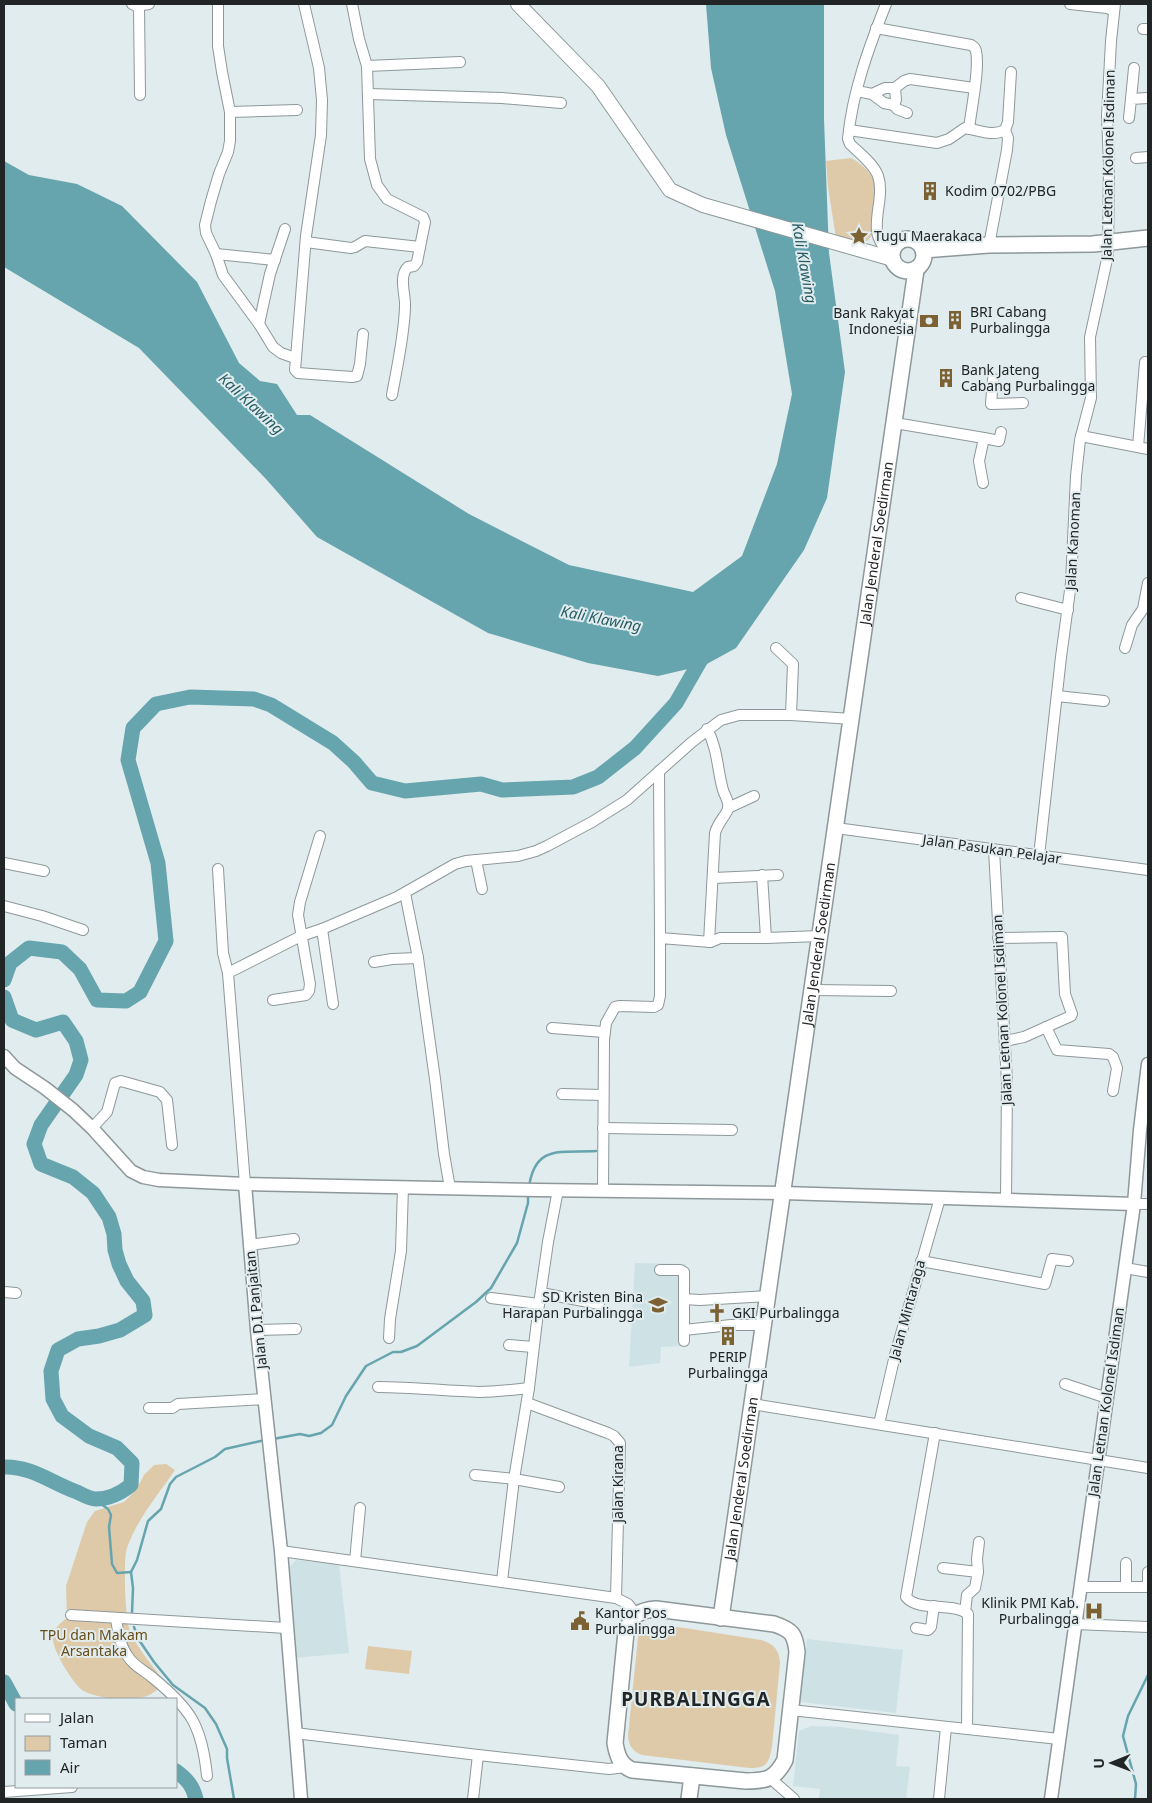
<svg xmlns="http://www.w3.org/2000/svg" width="1152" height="1803" font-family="'Noto Sans',sans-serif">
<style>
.built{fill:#cee2e5}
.green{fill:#decaa9}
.water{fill:#66a4ae}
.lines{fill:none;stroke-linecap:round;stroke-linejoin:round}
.stream{stroke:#66a4ae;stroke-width:2.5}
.river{stroke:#66a4ae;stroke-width:15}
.minor-casing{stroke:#8e989a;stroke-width:12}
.tertiary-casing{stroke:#8e989a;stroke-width:15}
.secondary-casing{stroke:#8e989a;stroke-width:16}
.primary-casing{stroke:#8e989a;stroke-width:18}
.minor{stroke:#fff;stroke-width:10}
.tertiary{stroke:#fff;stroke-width:12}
.secondary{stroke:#fff;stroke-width:14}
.primary{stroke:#fff;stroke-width:15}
.labels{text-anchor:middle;stroke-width:4;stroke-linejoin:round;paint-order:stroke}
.street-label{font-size:14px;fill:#222526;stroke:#e1ecee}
.poi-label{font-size:14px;fill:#222526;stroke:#e1ecee;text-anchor:start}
.park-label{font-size:14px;fill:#684d19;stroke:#e1ecee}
.water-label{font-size:15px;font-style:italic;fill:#255a62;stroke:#e1ecee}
.district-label{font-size:19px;font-weight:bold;letter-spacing:1px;fill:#222526;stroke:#e1ecee}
</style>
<rect width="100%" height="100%" fill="#e1ecee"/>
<g class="built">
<polygon points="635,1263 686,1264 683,1346 661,1347 660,1363 629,1367"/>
<polygon points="296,1560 339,1564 349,1653 295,1658 288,1569"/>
<polygon points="807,1639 903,1650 896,1713 800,1702"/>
<polygon points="811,1726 841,1727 899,1735 896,1766 910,1767 906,1799 819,1799 820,1789 793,1786 799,1731"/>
</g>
<g class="green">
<path d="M851,158C861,163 870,172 875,182L872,235L868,240L861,244L836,238L828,187L826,161Z"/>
<path d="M166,1464L175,1470C158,1495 137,1519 127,1548C123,1559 125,1620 130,1631C137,1648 154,1668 166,1683C160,1687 153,1694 147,1696C131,1701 95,1699 82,1690C72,1682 54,1652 53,1640C52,1630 60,1623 67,1618L66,1586L87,1522L95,1511L124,1502L136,1490L144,1475L154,1465Z"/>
<path d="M656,1625L685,1628L761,1640C774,1644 779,1650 780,1663L772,1747C769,1762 767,1769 749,1768L642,1755C632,1751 629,1746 628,1736L638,1637C643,1629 647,1626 656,1625Z"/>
<polygon points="368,1646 412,1651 409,1674 365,1669"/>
</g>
<polygon class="water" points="706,4 824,4 824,119 829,253 845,372 827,498 804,550 736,648 705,665 658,676 588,663 488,633 317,537 266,479 139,348 4,267 4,161 29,175 77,184 122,206 197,282 239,363 260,381 277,384 297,415 310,415 469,514 569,565 693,592 742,556 777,464 792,394 775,291 726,135 711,68"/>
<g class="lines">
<g class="stream">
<path d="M529,1187C535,1144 561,1153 596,1151"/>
<polyline points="273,1439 300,1434 309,1436 321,1433 332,1425 346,1396 366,1366 393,1352 401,1352 417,1346 476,1302 491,1288 517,1243 528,1203 528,1195"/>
<polyline points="94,1499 108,1509 111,1515 109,1527 112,1564 117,1573 131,1572"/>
<polyline points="132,1613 133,1588 131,1572 137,1560 148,1521 161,1509 170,1484 176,1477 215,1457 225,1449 265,1440"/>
<polyline points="134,1627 139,1640 154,1662 173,1685 205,1708 216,1724 227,1749 227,1758 234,1799"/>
<polyline points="1135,1799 1136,1784 1123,1736 1128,1716 1148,1675"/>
</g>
<g class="river">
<polyline points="4,980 10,963 29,948 62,952 80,969 97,1000 126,1001 140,992 166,941 158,863 128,760 133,728 156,704 190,697 254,699 271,705 333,743 354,762 372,783 405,791 481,784 502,790 573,787 598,777 635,748 676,703 707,649"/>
<path d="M4,997L12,1020L36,1030L63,1022L76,1041L81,1060L76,1075L41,1125L34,1144L41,1164L73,1177L93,1193L109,1217L114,1234L115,1250L119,1264L127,1281L143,1301L145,1315L120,1330L99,1336L78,1339L58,1350L51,1371L53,1399L62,1416L89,1436L117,1448L132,1463L131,1485C121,1493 110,1499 96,1499C90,1499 83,1495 77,1492C52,1483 31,1466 4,1467"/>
<polyline points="4,1682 16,1704"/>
<path d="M176,1771C187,1779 193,1786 196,1799"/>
</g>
<g class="minor-casing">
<g id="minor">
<polyline points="132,4 136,6 149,4"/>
<polyline points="218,4 218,46 222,72 230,112 230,141 228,152 219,174 211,201 205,225 206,233 216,254 223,275 259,324 273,347 281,353 295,358"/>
<polyline points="304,4 319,68 322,100 321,135 306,236 295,370 298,373 352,377 357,376 360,364 363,334"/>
<path d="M352,4L359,39L367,66L370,159L377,185L387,199L423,217L425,222L417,262L414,266L408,267C398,276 406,296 405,307C404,337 397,367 392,395"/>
<path d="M886,4C869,47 852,93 848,139L850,144C859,153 874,164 878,176C884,193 875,213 877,231C878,241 886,250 892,258"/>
<polyline points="1070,4 1107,8 1114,11"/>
<polyline points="139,6 140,95"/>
<path d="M876,28L971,45C974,47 975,47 976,51C980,69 971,110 969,129"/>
<polyline points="1143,29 1148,29"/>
<polyline points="367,66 460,62"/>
<polyline points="895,88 904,81 910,79 974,88"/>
<polyline points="857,91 872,94 884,103 894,105 896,100 895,88 885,88 872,94"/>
<polyline points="369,94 502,98 561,103"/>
<polyline points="1131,99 1134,68"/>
<polyline points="894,105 897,109 907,113"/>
<polyline points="230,112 297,110"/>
<polyline points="1129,118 1131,99 1148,98"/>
<path d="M849,130L937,143L949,139L965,128C979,130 992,137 1005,130L1008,122L1011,72"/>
<polyline points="1136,158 1148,157"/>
<polyline points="306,242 351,248 355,247 365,241 420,247"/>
<polyline points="989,245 1007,150 1008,138 1005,130"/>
<polyline points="216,254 275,260"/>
<polyline points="259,324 270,274 285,229"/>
<polyline points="993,379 991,404 1023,403"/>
<polyline points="895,423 984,438 979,461 983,483"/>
<polyline points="1081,436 1148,449"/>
<polyline points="984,438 999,441 1001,432"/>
<polyline points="1138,447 1145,362"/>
<polyline points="1021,598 1068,610"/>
<polyline points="776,648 793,664 791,715"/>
<polyline points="1125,648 1132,625 1143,609 1148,583"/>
<polyline points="1057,696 1104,701"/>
<path d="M707,729C718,749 717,769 723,790C725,797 730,802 728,809C725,817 718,822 715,833L709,942"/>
<polyline points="659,771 660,938"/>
<polyline points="728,808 754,796"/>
<polyline points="836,828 1148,870"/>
<polyline points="994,850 1007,1082 1006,1200"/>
<polyline points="1039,856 1061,657 1071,583 1076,476 1080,440 1091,398 1090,337 1108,255 1109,164 1107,116 1111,41 1115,4"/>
<polyline points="476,860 482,889"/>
<polyline points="4,863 44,871"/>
<polyline points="218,869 223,953 228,973"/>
<polyline points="762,875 766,938"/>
<polyline points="713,878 778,875"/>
<polyline points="405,893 418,958 435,1079 444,1154 450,1188"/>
<polyline points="4,906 42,916 83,930"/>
<polyline points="322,929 333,1004"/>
<polyline points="998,938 1062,937 1065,994 1072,1014 1071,1016 1024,1037 1005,1041"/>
<polyline points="374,962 392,959 418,958"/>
<polyline points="812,990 891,991"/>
<polyline points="273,1000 306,995 309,991 310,984 298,915 300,902 320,836"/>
<polyline points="1046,1027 1057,1050 1109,1054 1113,1057 1117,1068 1113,1091"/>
<polyline points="552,1028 604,1032"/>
<polyline points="562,1094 603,1095"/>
<polyline points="92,1128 107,1112 115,1083 121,1081 160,1092 167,1100 172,1145"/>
<polyline points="603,1128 732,1130"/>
<polyline points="245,1184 228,973 301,936 322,929 397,897 455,864 466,861 518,856 536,851 547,846 592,822 627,800 692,742 721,720 739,715 791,715 852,719"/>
<polyline points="603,1191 604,1040 606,1023 615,1007 620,1006 654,1007 658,1005 660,996 660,938 711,942 720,938 766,938 820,936"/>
<polyline points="1134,1204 1148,1204"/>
<polyline points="249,1245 294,1239"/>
<polyline points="921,1261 1045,1284 1052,1259 1068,1261"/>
<polyline points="1125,1268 1148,1272"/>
<polyline points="660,1270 680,1270 684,1272 684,1299 700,1300 768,1296"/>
<polyline points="4,1292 16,1293"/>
<polyline points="541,1293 599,1304"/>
<polyline points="491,1298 539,1304"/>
<polyline points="257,1330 296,1329"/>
<polyline points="684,1330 731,1325 764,1325"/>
<polyline points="389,1338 390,1319 401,1251 403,1187"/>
<polyline points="684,1341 684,1299"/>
<polyline points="509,1345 533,1347"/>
<polyline points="1065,1384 1107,1398"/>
<path d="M378,1387C412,1387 445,1391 479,1392C495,1392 512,1390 529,1388"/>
<polyline points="527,1403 608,1433 614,1436 620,1443 616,1598"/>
<polyline points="752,1404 1148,1468"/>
<polyline points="149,1408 172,1408 178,1404 265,1399"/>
<polyline points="879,1424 895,1355 940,1198"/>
<path d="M935,1433L906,1597C918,1612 953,1602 968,1614L967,1729"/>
<polyline points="475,1475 514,1479 559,1487"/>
<polyline points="281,1551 616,1598 628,1604 636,1614"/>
<polyline points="355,1561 360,1508"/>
<polyline points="943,1568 978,1572 975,1588 967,1595 965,1612"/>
<polyline points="978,1572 977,1559 979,1542"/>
<polyline points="502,1581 514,1479 529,1388 539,1304 548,1242 558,1190"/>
<polyline points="1080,1587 1148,1587"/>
<polyline points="1126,1587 1126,1563"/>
<polyline points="1148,1587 1148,1572"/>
<polyline points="71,1615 286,1628"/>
<path d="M116,1619C118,1631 120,1645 127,1655C133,1666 144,1670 153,1678C191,1709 202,1726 207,1776"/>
<polyline points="1075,1624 1148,1627"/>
<polyline points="916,1628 928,1630 931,1627 934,1606"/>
<polyline points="791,1710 1059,1739"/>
<polyline points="295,1733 478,1755 609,1769 626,1767"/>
<polyline points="770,1778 794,1799"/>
<polyline points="4,1792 72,1787"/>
<polyline points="473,1799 478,1755"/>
<polyline points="939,1799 946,1727"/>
</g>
</g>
<g class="tertiary-casing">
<g id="tertiary">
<polyline points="4,1056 15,1068 45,1088 73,1110 92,1128 131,1171 143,1177 159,1180 245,1184 537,1190 783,1193 1134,1204"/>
<polyline points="245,1184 257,1330 281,1551 301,1799"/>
<polyline points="1051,1799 1134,1204 1140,1130 1148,1064"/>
</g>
</g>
<g class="secondary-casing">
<polyline id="secondary" points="518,4 598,86 670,190 703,205 893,259"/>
</g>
<g class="primary-casing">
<g id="primary">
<circle cx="908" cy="255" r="16"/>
<polyline points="923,250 989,245 1093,244 1148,238"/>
<path d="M656,1609L774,1624C792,1630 795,1634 797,1652L785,1760C775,1779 767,1781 746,1781L632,1770C620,1765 617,1755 615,1743L626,1632C631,1616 639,1610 656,1609Z"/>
<path id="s1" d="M721,1618L916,270"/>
<polyline points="689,1799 692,1776"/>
</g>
</g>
<use href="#minor" class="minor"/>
<use href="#tertiary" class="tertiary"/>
<use href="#secondary" class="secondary"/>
<use href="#primary" class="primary"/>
</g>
<defs>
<g id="building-bare" transform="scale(1.5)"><path d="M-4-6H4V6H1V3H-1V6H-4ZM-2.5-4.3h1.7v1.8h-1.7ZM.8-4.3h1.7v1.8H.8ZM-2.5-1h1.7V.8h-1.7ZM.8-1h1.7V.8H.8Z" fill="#7c6233" stroke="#e1ecee" stroke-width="2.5" paint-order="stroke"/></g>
<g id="sight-bare" transform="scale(1.5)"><path d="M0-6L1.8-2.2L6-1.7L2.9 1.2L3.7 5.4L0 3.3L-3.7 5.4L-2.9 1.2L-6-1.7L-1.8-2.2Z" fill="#7c6233" stroke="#e1ecee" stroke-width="2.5" paint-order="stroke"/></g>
<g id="bank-bare" transform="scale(1.5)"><path d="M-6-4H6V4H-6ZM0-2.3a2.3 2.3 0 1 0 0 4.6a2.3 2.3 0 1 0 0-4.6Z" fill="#7c6233" stroke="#e1ecee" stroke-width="2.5" paint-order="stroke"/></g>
<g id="school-bare" transform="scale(1.5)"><path d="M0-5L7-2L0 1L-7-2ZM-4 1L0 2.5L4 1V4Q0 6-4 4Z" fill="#7c6233" stroke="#e1ecee" stroke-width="2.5" paint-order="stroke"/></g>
<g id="church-bare" transform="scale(1.5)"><path d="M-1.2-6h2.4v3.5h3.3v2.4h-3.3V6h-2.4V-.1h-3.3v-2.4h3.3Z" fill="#7c6233" stroke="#e1ecee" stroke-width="2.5" paint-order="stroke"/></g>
<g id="hospital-bare" transform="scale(1.5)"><path d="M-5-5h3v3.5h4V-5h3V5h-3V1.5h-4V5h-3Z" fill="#7c6233" stroke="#e1ecee" stroke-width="2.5" paint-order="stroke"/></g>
<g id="civic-bare" transform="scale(1.5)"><path d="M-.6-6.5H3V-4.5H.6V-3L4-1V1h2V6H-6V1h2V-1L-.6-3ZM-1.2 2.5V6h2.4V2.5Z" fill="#7c6233" stroke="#e1ecee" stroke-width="2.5" paint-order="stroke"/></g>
</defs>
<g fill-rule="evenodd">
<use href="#building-bare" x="930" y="191"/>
<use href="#sight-bare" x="859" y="236"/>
<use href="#building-bare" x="955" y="320"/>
<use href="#bank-bare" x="929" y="321"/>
<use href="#building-bare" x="946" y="378"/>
<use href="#school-bare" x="658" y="1305"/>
<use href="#church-bare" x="717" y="1313"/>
<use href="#building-bare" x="728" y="1336"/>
<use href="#hospital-bare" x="1094" y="1611"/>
<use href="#civic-bare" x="580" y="1621"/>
</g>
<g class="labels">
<g class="street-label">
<text transform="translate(1108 165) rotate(-89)" y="5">Jalan Letnan Kolonel Isdiman</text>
<text transform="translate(1073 541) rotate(-87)" y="5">Jalan Kanoman</text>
<text dy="5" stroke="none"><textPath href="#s1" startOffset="1086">Jalan Jenderal Soedirman</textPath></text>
<text transform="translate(992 849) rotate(8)" y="5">Jalan Pasukan Pelajar</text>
<text dy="5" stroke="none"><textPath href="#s1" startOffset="681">Jalan Jenderal Soedirman</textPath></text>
<text transform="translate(1002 1010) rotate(-93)" y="5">Jalan Letnan Kolonel Isdiman</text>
<text transform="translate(256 1310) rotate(-96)" y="5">Jalan D.I Panjaitan</text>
<text transform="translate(907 1310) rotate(-75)" y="5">Jalan Mintaraga</text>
<text transform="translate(1106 1402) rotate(-82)" y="5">Jalan Letnan Kolonel Isdiman</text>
<text dy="5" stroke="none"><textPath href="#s1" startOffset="141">Jalan Jenderal Soedirman</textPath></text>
<text transform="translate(618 1484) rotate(-90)" y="5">Jalan Kirana</text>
</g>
<g class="poi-label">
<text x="945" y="196">Kodim 0702/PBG</text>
<text x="874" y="241">Tugu Maerakaca</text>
<text x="970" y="317">BRI Cabang<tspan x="970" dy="16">Purbalingga</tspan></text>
<text x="914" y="318" text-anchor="end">Bank Rakyat<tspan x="914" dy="16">Indonesia</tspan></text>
<text x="961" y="375">Bank Jateng<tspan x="961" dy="16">Cabang Purbalingga</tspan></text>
<text x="643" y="1302" text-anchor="end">SD Kristen Bina<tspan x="643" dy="16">Harapan Purbalingga</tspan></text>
<text x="732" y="1318">GKI Purbalingga</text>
<text x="728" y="1362" text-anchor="middle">PERIP<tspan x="728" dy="16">Purbalingga</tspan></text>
<text x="1079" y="1608" text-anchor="end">Klinik PMI Kab.<tspan x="1079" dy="16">Purbalingga</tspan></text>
<text x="595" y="1618">Kantor Pos<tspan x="595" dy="16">Purbalingga</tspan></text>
</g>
<g class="park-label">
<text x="94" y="1640">TPU dan Makam<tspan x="94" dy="16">Arsantaka</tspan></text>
</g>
<g class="water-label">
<text transform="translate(804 263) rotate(80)" y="5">Kali Klawing</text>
<text transform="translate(251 404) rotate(43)" y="5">Kali Klawing</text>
<text transform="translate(601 619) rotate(11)" y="5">Kali Klawing</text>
</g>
<g class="district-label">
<text x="696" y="1706">PURBALINGGA</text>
</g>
</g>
<rect width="1152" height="1803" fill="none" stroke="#222526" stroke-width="10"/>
<rect x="15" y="1698" width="162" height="90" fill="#e1ecee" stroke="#959c9e"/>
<rect x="25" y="1714" width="25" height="8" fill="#ffffff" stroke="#959c9e"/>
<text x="60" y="1723" font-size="15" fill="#222526">Jalan</text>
<rect x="25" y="1736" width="25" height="15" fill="#decaa9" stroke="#959c9e"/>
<text x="60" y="1748" font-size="15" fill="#222526">Taman</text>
<rect x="25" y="1760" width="25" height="15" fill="#66a4ae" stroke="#959c9e"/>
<text x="60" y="1773" font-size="15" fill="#222526">Air</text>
<g transform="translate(1112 1763) rotate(269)" stroke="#e1ecee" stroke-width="4" paint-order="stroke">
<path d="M0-4L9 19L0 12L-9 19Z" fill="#222526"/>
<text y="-8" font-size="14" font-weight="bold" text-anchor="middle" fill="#222526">U</text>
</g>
</svg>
